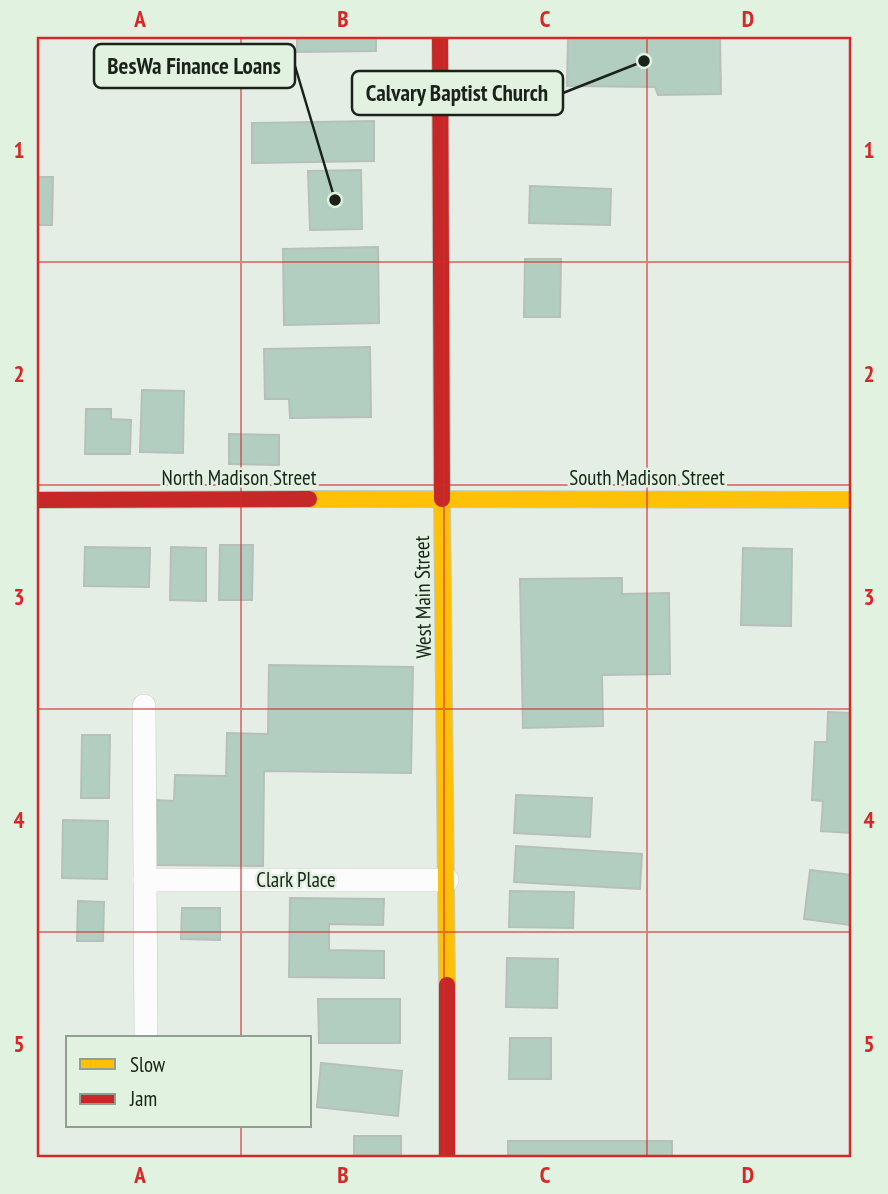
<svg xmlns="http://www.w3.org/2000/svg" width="888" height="1194" font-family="'PT Sans Narrow',sans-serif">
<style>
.building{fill:#b1cec1;stroke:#b6c0b9;stroke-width:2}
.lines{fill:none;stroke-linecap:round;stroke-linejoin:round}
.street-casing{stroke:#c4cbc4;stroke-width:24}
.slow-casing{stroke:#c4cbc4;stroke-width:18}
.jam-casing{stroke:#c4cbc4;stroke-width:18}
.street{stroke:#fbfcfb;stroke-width:23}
.slow{stroke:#ffc107;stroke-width:16}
.jam{stroke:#c62828;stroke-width:16}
.grid{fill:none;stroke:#d62828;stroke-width:2;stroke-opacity:0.55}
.labels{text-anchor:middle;stroke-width:5;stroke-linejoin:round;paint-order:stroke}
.street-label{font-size:21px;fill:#1b211b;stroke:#e1f2e0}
.leader{fill:none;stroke:#1b211b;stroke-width:2.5}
.callout-dot{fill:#1b211b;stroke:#e1f2e0;stroke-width:2.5}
.callout{fill:#e1f2e0;stroke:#1b211b;stroke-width:2.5}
.callout-label{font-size:23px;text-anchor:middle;font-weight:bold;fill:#1b211b}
.neatline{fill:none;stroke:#d62828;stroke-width:2.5}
.grid-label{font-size:23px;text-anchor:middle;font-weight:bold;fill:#d62828}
</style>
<rect width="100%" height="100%" fill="#e4eee4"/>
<g class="building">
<polygon points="297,37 376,37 376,51 297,52"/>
<polygon points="568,37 720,37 721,94 658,95 655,87 567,86"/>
<polygon points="374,121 374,161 252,163 252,123"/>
<polygon points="361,170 362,229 310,230 308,171"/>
<polygon points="37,177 53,177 52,225 37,225"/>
<polygon points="530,186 611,189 610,225 529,223"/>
<polygon points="378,247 379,323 284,325 283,249"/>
<polygon points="525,259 561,259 560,317 524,317"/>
<polygon points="370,347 371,417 290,418 289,399 265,399 264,349"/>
<polygon points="142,390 184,391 183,453 140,452"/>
<polygon points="86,409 111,409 111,419 131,420 130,454 85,454"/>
<polygon points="229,434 279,435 279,465 229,464"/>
<polygon points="220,545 253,545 252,600 219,600"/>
<polygon points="85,547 150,548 149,587 84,586"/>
<polygon points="171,547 206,548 206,601 170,600"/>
<polygon points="743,548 792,549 791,626 741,625"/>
<polygon points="622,578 622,594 669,593 670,674 602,675 603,726 523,728 520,579"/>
<polygon points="269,665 413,667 411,773 264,771 263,866 155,865 157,800 174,801 175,775 226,776 227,733 268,734"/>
<polygon points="828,712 851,713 851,833 821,831 823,801 812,800 815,742 827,742"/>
<polygon points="82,735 110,735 109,798 81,798"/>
<polygon points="516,795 592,798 590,837 514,833"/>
<polygon points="63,820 108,821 107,879 62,878"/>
<polygon points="516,846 642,854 640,889 514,882"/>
<polygon points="810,870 851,875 851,925 804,919"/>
<polygon points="510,891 574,892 573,928 509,927"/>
<polygon points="290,898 384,899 383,925 329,924 329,950 384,951 384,978 289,977"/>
<polygon points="78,901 104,902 103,941 77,941"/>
<polygon points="182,908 220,908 220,940 181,939"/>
<polygon points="507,958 558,959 557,1008 506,1007"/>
<polygon points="318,999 400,999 400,1043 319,1043"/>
<polygon points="510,1038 551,1038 551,1079 509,1079"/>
<polygon points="321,1063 402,1071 398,1116 317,1107"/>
<rect x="354" y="1136" width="47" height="21"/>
<rect x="508" y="1141" width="164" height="16"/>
</g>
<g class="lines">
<g class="street-casing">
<g id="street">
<polyline points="144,706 146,1038"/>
<polyline points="145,880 447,880"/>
</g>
</g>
<g class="slow-casing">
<g id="slow">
<polyline points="309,499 851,500"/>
<polyline points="442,499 447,985"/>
</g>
</g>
<g class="jam-casing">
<g id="jam">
<polyline points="440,37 442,499"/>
<polyline points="37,500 309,499"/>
<polyline points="447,985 447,1157"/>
</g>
</g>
<use href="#street" class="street"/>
<use href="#slow" class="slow"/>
<use href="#jam" class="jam"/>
</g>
<path class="grid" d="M241,37V1038M444,37V1157M647,37V1157M37,262H851M37,485H851M37,709H851M37,932H851M241,1126V1157"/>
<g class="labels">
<g class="street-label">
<text x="239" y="485">North Madison Street</text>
<text x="647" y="485">South Madison Street</text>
<text transform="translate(423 597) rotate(-91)" y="7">West Main Street</text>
<text x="296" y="887">Clark Place</text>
</g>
</g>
<path class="leader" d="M335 200L295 66M644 61L563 93"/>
<g class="callout-dot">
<circle cx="335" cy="200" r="7"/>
<circle cx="644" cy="61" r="7"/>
</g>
<g class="callout">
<rect x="94" y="44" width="201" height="44" rx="7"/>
<rect x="352" y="71" width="211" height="44" rx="7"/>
</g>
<g class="callout-label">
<text x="194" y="74">BesWa Finance Loans</text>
<text x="457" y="101">Calvary Baptist Church</text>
</g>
<rect width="888" height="1194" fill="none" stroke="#e1f2e0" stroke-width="77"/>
<rect x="66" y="1036" width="245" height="91" fill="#e1f2e0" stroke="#929e91" stroke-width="2"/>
<rect x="80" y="1059" width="35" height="10" fill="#ffc107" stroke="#929e91" stroke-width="2"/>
<text x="130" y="1072" font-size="21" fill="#1b211b">Slow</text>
<rect x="80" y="1094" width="35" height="10" fill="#c62828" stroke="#929e91" stroke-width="2"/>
<text x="130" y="1106" font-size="21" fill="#1b211b">Jam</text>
<rect x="38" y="38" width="812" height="1118" class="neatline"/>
<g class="grid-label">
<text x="140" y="27">A</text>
<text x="343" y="27">B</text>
<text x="545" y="27">C</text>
<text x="748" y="27">D</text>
<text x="19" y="158">1</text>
<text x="869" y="158">1</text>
<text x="19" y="382">2</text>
<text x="869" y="382">2</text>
<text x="19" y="605">3</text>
<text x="869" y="605">3</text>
<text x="19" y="828">4</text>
<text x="869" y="828">4</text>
<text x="19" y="1052">5</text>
<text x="869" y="1052">5</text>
<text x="140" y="1183">A</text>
<text x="343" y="1183">B</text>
<text x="545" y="1183">C</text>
<text x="748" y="1183">D</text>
</g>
</svg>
